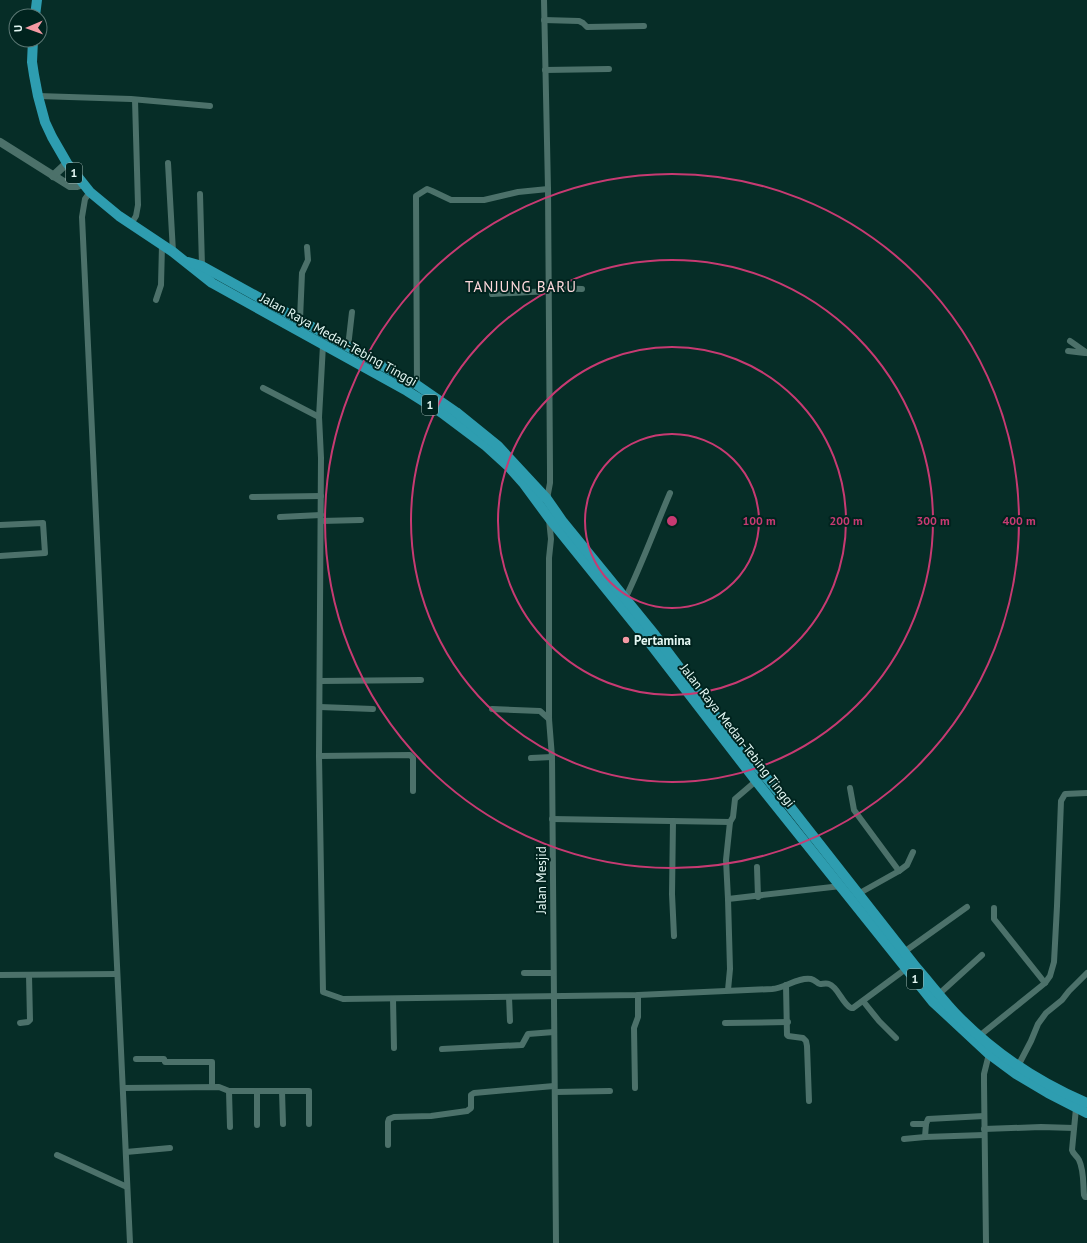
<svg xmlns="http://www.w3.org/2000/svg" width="1087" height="1243" font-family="'PT Sans',sans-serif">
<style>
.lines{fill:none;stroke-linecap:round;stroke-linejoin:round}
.minor{stroke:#4c716a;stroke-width:6}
.tertiary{stroke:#4c716a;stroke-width:8}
.trunk{stroke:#2e9db0;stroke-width:10}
.ring{fill:none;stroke:#c73a72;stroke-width:2}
.poi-dot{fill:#f49aa4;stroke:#00231e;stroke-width:1.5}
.labels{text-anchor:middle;stroke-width:4;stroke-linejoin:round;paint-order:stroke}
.shield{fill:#00231e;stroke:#a0b8b4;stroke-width:1}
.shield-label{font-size:12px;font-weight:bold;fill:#e4f8f4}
.street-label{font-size:13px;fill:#e4f8f4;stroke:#00231e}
.poi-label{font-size:13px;font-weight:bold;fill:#e4f8f4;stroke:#00231e;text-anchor:start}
.quarter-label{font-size:15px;letter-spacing:1px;fill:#fdd9dc;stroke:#00231e}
.centre{fill:#c73a72;stroke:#00231e;stroke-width:2}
.ring-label{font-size:12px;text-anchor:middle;font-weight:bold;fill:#c73a72;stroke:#00231e;stroke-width:4;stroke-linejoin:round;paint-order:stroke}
</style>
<rect width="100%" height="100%" fill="#062d27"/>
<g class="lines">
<g class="minor">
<polyline points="544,0 548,189 550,470 550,483 547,499"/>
<polyline points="544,20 579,21 583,23 587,27 644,26"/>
<polyline points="545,70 609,69"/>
<polyline points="38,96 131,99 210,106"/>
<polyline points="168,163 173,252"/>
<polyline points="90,192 85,199 82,217 130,1243"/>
<polyline points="200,194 202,266"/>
<polyline points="131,224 136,216 138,205 135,100"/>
<polyline points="549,288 582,289"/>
<polyline points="492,294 549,291"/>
<polyline points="156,300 161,285 162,245"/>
<polyline points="300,319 302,273 308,260 307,247"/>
<polyline points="1070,341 1087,353"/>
<path d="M323,345L319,417L321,458L319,756L323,992L343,999L638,995L772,989C785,988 798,977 811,979C815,980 817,983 820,984C823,984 826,983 829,984C838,987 842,1003 851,1008H853L907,968"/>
<polyline points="348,347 352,312"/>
<polyline points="1068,351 1085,353"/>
<polyline points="417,385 416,196 427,189 432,191 451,200 484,200 518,192 548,189"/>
<polyline points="263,388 319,417"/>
<polyline points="252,497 321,496"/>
<polyline points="280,517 321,515"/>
<polyline points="549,519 551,539 549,558 549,719 552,757 556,1243"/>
<polyline points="321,521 361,520"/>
<polyline points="0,525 43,523 45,553 0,556"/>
<path d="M625,599C642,564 655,528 670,493"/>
<polyline points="320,681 421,680"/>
<polyline points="320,707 373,709"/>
<polyline points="492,709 540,711 549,719"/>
<polyline points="319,756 410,755 413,758 413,791"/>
<polyline points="531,758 552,757"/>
<polyline points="850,788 854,810 899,871 858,894"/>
<polyline points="552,819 730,822"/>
<polyline points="673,821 672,894 674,936"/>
<polyline points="757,867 758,897"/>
<polyline points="899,871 907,865 913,852"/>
<polyline points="728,899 726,860 730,822 733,817 735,799 756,781"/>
<polyline points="994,908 994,919 1045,983"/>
<polyline points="904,952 967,907"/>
<polyline points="524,973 553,973"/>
<polyline points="0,975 117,974"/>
<polyline points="786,985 787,1035 788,1036 803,1038 806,1041 807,1046 809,1101"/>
<polyline points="728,990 730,969 728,899 841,886"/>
<polyline points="939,994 982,955"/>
<polyline points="509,997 510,1021"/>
<polyline points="393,999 394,1048"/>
<polyline points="863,1001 879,1021 896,1038"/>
<polyline points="20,1023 28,1022 30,1020 29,975"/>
<polyline points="725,1023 788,1022"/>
<polyline points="978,1037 1045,983 1050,976 1054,962 1057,906 1061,801 1065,794 1087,793"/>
<polyline points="442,1049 522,1045 528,1034 554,1032"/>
<polyline points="136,1059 164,1059 165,1062 212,1062 212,1087"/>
<polyline points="1018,1066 1031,1041 1038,1024 1046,1013 1062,1000 1069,991 1087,973"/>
<polyline points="123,1088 219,1087 229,1091 309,1091 309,1124"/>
<polyline points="635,1088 634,1028 638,1017 638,995"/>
<polyline points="229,1091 230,1127"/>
<polyline points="257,1091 257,1125"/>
<polyline points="282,1091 283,1124"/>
<polyline points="555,1092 610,1091"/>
<path d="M1076,1108L1072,1150C1073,1154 1077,1156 1079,1160C1084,1170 1083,1184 1084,1195L1085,1197H1087"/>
<polyline points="913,1124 926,1124"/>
<polyline points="984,1129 1041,1127 1074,1128"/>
<polyline points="925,1137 926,1124 928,1119 984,1116"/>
<polyline points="904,1139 925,1137 984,1135"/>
<polyline points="388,1145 388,1122 389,1119 394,1117 431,1116 467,1111 471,1108 471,1095 474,1093 554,1086"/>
<polyline points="126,1152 170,1148"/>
<polyline points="57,1155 127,1187"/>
<polyline points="986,1243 984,1083 984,1074 989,1054"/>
</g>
<g class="tertiary">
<polyline points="0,142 70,186 77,186 83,184"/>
<polyline points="53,176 67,163"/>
</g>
<g class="trunk">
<polyline points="35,16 37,0"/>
<polyline points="33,40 32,62 34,75 38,96 45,122 52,137 67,163 90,192 119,216 173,252 212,283 407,391 442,413 486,446 508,466 524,484 549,518 645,637 756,781 933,1002 989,1054 1016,1074 1048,1093 1087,1113"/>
<path d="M188,262L202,266L417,385L456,412L498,446L547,499L563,522L655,635L719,720L788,804L916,967C931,984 944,1002 960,1018C996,1054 1040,1083 1087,1103"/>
</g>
</g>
<g class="ring">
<circle cx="672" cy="521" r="87"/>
<circle cx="672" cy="521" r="174"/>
<circle cx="672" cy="521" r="261"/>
<circle cx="672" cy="521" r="347"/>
</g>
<circle class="poi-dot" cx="626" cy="640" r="4"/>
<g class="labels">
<g class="shield">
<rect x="66" y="163" width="16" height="20" rx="3"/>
<rect x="422" y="395" width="16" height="20" rx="3"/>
<rect x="907" y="969" width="16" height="20" rx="3"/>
</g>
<g class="shield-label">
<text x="74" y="177">1</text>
<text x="430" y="409">1</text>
<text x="915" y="983">1</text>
</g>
<g class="street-label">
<text transform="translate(339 339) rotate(29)" y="5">Jalan Raya Medan-Tebing Tinggi</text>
<text transform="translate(738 735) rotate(52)" y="5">Jalan Raya Medan-Tebing Tinggi</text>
<text transform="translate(541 880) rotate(-90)" y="5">Jalan Mesjid</text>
</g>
<g class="poi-label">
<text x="634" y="645">Pertamina</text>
</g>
<g class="quarter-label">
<text x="521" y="292">TANJUNG BARU</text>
</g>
</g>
<circle cx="672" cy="521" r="6" class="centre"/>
<g class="ring-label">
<text x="759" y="525">100 m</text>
<text x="846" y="525">200 m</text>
<text x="933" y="525">300 m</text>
<text x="1019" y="525">400 m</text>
</g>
<g transform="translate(28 28) rotate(268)"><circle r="19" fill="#00231e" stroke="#5b7874"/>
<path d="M0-3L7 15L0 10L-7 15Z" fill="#f49aa4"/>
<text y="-6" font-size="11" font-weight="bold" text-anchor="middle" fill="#e4f8f4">U</text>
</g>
</svg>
